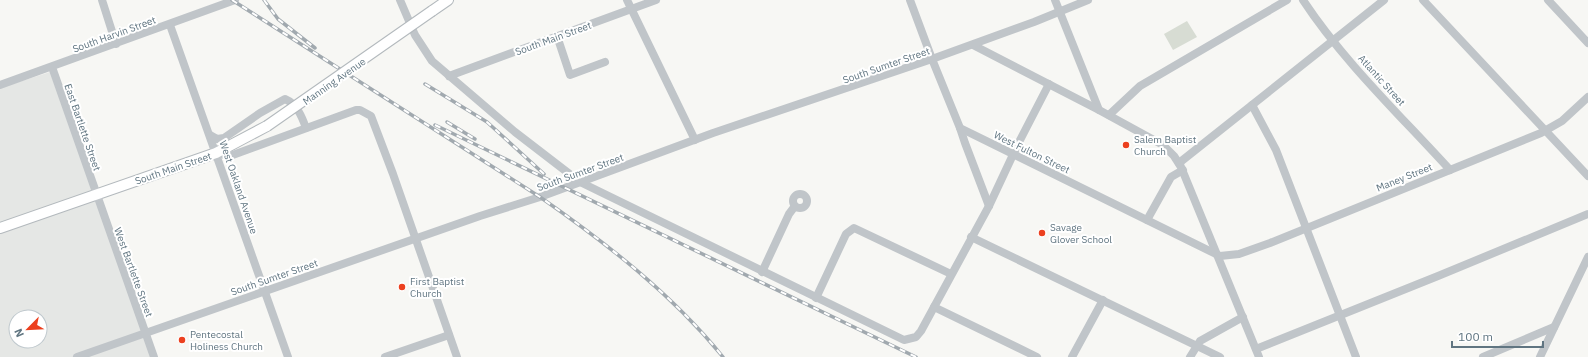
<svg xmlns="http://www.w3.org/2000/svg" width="1588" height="357" font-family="'IBM Plex Sans',sans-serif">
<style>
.built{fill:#e5e7e5;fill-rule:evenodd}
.grass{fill:#d7dcd3}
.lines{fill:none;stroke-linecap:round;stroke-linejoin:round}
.major-casing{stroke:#b3b9bd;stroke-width:12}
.minor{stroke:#c0c5c9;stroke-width:8}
.major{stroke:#fff;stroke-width:10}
.rail-casing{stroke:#a1a9af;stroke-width:3.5}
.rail{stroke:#fff;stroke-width:2;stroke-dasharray:6;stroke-linecap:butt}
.major-bridge-casing{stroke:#b3b9bd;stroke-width:12;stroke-linecap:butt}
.major-bridge{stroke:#fff;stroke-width:10}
.poi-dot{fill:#ec401f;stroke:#fff;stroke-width:1.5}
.labels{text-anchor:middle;stroke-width:4;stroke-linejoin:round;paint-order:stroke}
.street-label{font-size:10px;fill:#607581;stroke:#fff}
.poi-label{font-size:10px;fill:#607581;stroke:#fff;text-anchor:start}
</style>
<rect width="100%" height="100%" fill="#f7f7f4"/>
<path class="built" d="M50,72L151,357H0V88ZM16,317H40V341H16Z"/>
<polygon class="grass" points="1187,21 1197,37 1173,50 1164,34"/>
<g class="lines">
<g class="major-casing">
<g id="major">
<polyline points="432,11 448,0"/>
<polyline points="0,228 216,153 267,126"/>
</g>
</g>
<g class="minor">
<polyline points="102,0 116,44"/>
<polyline points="400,0 415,35 432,61 515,132 580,182 904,340 916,337 921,331 989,206 1018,144 1049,84"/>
<polyline points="627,0 695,140"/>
<polyline points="910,0 932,59 960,128 1220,256 1239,254 1270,243 1541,133 1562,121 1588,97"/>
<polyline points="1055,0 1099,110 1163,145 1174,156 1181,167 1259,357"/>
<path d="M1303,0C1343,61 1401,116 1450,170"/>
<polyline points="1423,0 1588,176"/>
<polyline points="1548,0 1588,43"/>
<polyline points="170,25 288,357"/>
<polyline points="557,36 570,75 605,62"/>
<polyline points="973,45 1099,110"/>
<polyline points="52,67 154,357"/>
<polyline points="449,76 656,0"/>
<polyline points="0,85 235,0"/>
<polyline points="1252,105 1276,150 1356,357"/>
<polyline points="1109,115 1140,86 1287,0"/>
<polyline points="960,128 965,143 989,206"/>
<path d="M210,135L217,139L224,138L260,113L285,99C297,104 302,117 306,128"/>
<polyline points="216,153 230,156 356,110 360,110 371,116 393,174 457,357"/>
<polyline points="1179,163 1384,0"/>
<circle cx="800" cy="201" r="7"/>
<polyline points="1147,220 1171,177 1183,170"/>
<polyline points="971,237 1220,357"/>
<polyline points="762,272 789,214 795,206"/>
<polyline points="816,298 846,234 854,228 951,274"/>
<polyline points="934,307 1037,357"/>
<polyline points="1256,349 1438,276 1588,214"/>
<polyline points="77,357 480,216 540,197 713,133 932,59 1034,22 1088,0"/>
<polyline points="385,357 449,335"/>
<polyline points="1072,357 1103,300"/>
<polyline points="1190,357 1200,341 1243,317"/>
<polyline points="1483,357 1554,327"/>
<polyline points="1540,357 1588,257"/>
</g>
<use href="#major" class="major"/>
<g class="rail-casing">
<g id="rail">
<path d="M232,0L540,197C606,243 672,294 723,357"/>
<polyline points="264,0 278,19 315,48"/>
<polyline points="425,84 487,122 544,174"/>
<polyline points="447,122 475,139"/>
<polyline points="435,125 916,357"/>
</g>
</g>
<use href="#rail" class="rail"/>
<g class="major-bridge-casing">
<polyline id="major-bridge" points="267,126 432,11"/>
</g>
<use href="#major-bridge" class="major-bridge"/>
</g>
<g class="poi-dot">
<circle cx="1126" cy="145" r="4"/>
<circle cx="1042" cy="233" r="4"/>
<circle cx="402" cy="287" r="4"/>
<circle cx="182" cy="340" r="4"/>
</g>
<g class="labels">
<g class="street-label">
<text transform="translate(114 34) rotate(-20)" y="4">South Harvin Street</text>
<text transform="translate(553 38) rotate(-20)" y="4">South Main Street</text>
<text transform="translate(886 65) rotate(-19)" y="4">South Sumter Street</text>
<text transform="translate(1382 80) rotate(48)" y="4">Atlantic Street</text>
<text transform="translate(334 81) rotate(-35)" y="4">Manning Avenue</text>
<text transform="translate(83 127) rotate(71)" y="4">East Bartlette Street</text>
<text transform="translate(1032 152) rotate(26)" y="4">West Fulton Street</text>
<text transform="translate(173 168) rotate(-19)" y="4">South Main Street</text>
<text transform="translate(580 172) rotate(-20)" y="4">South Sumter Street</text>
<text transform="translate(1404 177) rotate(-22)" y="4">Maney Street</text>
<text transform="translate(239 187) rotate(71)" y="4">West Oakland Avenue</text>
<text transform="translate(134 272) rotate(70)" y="4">West Bartlette Street</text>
<text transform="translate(274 277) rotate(-19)" y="4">South Sumter Street</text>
</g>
<g class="poi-label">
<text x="1134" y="143">Salem Baptist<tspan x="1134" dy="12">Church</tspan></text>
<text x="1050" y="231">Savage<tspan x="1050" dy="12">Glover School</tspan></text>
<text x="410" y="285">First Baptist<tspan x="410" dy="12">Church</tspan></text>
<text x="190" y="338">Pentecostal<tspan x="190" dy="12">Holiness Church</tspan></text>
</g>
</g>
<g transform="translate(28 329) rotate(246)"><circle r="19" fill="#ffffff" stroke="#bfc8cd"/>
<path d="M0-3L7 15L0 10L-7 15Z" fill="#ec401f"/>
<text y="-6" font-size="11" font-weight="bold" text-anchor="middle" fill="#607581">N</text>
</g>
<path d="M1452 341v6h91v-6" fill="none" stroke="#607581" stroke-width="2"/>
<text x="1458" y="341" font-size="12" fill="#607581" stroke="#ffffff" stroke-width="3" paint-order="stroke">100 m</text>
</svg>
